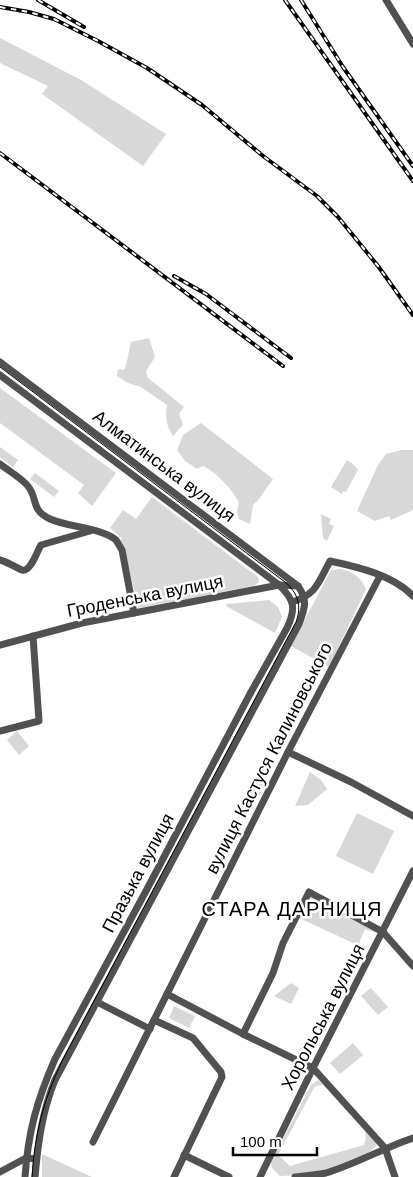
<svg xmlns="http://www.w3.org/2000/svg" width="413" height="1177" font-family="Arial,sans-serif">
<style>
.green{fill:#d8d8d8}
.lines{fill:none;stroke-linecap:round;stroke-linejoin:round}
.minor{stroke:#515151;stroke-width:7}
.tram{stroke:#000;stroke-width:1}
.rail-casing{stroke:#000;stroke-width:4}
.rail{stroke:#fff;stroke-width:2;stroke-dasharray:5.5;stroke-linecap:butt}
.labels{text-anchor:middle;stroke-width:5;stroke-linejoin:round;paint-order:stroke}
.street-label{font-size:18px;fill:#000;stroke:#fff}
.quarter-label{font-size:20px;letter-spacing:1px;fill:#000;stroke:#fff}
</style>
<rect width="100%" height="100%" fill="#fff"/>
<g class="green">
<polygon points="0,38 81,80 166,134 143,166 42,94 48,86 0,63"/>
<path d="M149,338L155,357L146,371L147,377L184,407L179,414L183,425L173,436C166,425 165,417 167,405L141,387L128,383L117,376L118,369L124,370C127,365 129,350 131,342Z"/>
<polygon points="0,388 116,473 92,506 78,493 84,485 0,423"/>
<path d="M201,423L273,479L259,499L253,505L250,524L239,519L237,512L239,502C230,488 219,474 203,466L197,469L185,461L177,450L183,435Z"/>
<polygon points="0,447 18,460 13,467 0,457"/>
<polygon points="401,450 413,450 413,510 391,520 389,516 375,521 357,511 378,465 386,454"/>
<polygon points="347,460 353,464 358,470 346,492 343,491 342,494 331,487"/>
<polygon points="35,473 59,491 54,497 30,479"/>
<polygon points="152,497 258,577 259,582 254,586 138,608 125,550 120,541 122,538 110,528 123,510 136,519"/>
<polygon points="321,514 331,519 329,524 334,526 327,541 323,538"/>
<path d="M340,569C353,571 360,577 366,589L329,667L291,646L331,570Z"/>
<polygon points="269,600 278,607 282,617 275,633 226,606 227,604"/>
<polygon points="17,731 29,746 19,755 7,740"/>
<polygon points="310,772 321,780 327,789 308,805 295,806"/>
<polygon points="258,776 267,781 259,796 250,792"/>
<polygon points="357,813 394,831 373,874 336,856"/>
<polygon points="309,895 378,931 377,933 365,929 359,943 367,948 366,949 297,917"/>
<polygon points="291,983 299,988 291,1004 274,996"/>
<polygon points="371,988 388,1007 378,1015 361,996"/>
<polygon points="174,1006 195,1016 189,1028 169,1018"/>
<polygon points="353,1043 363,1055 340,1074 330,1063"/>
<path d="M318,1080L323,1085L315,1086L278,1155L290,1166L364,1145L366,1139L365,1132L376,1142L377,1145C360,1165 305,1176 280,1176L272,1168L271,1162L311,1085Z"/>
<polygon points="42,1154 92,1177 42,1177"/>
</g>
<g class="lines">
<g class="minor">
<polyline points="386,0 413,44"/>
<path d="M0,362L298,586C308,600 305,608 299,624L55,1080C42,1112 38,1143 35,1177"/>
<path d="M0,375L279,585C295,600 296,609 287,628L251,692L146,891L55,1059C37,1100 28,1132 25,1177"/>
<path d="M0,464C9,471 20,477 27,485C39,498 29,509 50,519C67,527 103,528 116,540C118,543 120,547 122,550L134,613"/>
<path d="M0,560C8,562 18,569 22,570C31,572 37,551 41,545L90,531"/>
<path d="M292,602C317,594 318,583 330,561C358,567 393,575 413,596"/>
<polyline points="0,645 82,623 279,585 298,586"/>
<polyline points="0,731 39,721 33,636"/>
<polyline points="288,752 351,782 413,816"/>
<polyline points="167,994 243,1034 313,1068 385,1148 395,1177"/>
<polyline points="97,1002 150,1029"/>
<polyline points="154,1020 193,1038 221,1072 222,1077 174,1177"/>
<polyline points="243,1034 273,973 283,943 309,892 383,932 413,966"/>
<polyline points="93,1142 288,752 380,576"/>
<polyline points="184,1155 229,1177"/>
<polyline points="0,1172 26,1158 36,1159"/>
<polyline points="260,1177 313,1068 413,871"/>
<path d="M295,1177C305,1176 316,1175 326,1173C356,1164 383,1148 413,1138"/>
</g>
<path class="tram" d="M0,367L285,582C298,593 302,606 296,622L62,1061C43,1102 35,1133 32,1177"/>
<g class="rail-casing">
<g id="rail">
<polyline points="38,0 84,27"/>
<polyline points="285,0 413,181"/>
<polyline points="301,0 343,67 413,166"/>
<polyline points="0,7 29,12 54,19 98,41 147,68 202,105 263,156 317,196 338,217 378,266 413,315"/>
<polyline points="0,153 283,366"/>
<polyline points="174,276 206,294 291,358"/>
</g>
</g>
<use href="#rail" class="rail"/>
</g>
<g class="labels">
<g class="street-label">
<text transform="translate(164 466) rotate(37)" y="6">Алматинська вулиця</text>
<text transform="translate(145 596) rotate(-11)" y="6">Гроденська вулиця</text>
<text transform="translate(269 758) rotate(-63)" y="6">вулиця Кастуся Калиновського</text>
<text transform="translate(138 873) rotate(-62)" y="6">Празька вулиця</text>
<text transform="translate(323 1017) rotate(-63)" y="6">Хорольська вулиця</text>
</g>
<g class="quarter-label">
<text x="292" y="916">СТАРА ДАРНИЦЯ</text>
</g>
</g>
<path d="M233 1147v8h84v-8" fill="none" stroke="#000000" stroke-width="2.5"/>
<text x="240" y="1147" font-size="15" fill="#000000" stroke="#ffffff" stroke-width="4" paint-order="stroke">100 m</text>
</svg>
